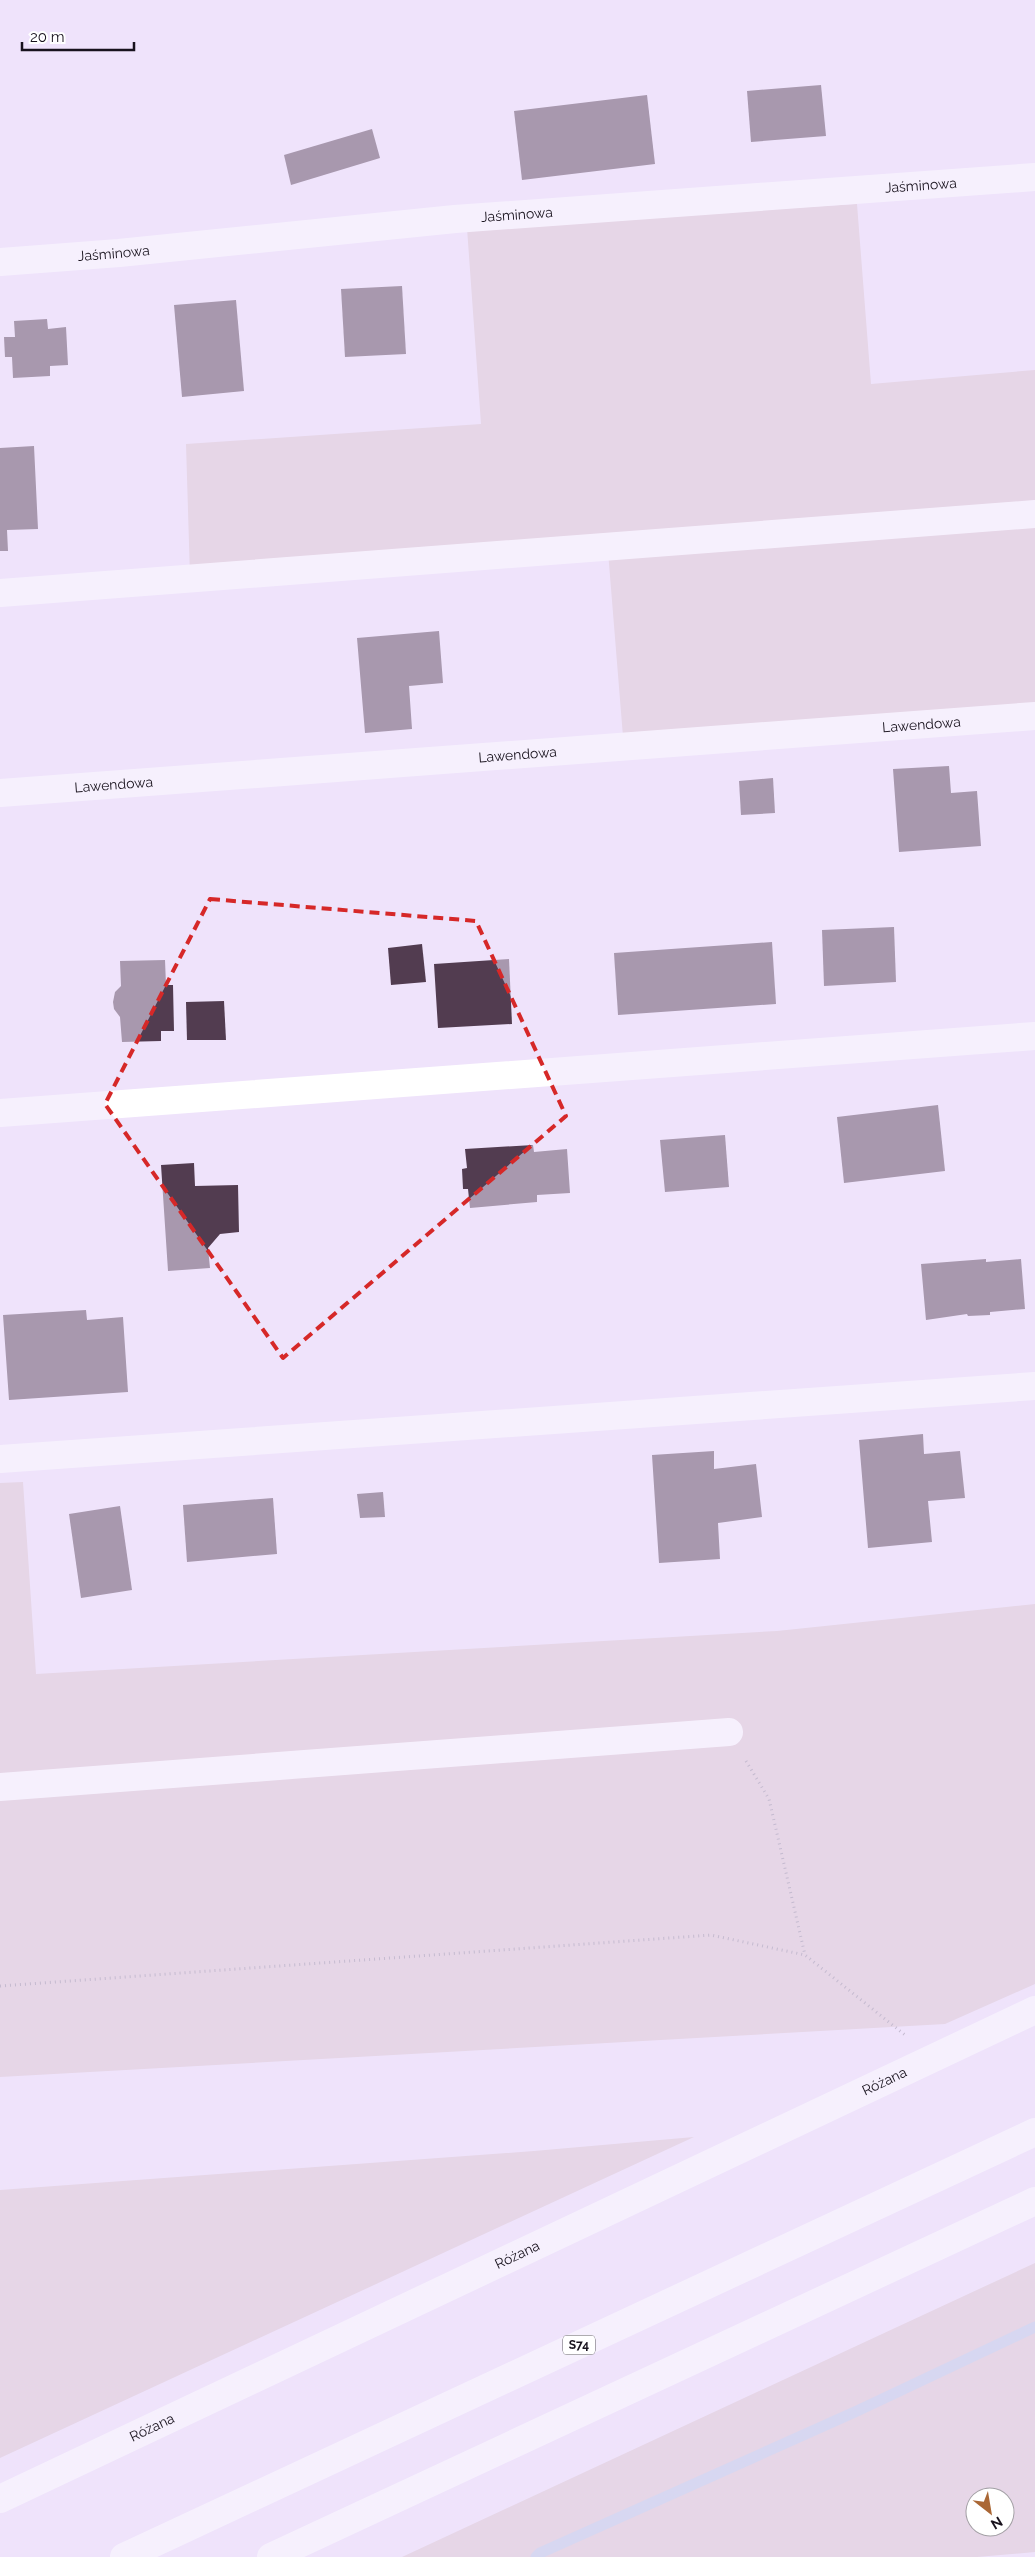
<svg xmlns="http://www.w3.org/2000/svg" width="1035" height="2557" font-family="Raleway,sans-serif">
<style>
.green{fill:#dbc5ce;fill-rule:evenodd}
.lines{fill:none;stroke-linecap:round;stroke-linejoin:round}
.stream{stroke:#bac8e4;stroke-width:11}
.building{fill:#523c50}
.path{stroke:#92899b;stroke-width:3;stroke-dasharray:1 4;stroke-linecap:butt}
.minor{stroke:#fff;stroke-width:28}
.highway{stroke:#fff;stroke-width:28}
.marked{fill:none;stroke:#d62828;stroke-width:4;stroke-dasharray:10 6;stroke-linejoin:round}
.labels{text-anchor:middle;stroke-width:5;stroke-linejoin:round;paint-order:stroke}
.shield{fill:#fff;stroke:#5d5961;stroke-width:1}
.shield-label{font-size:12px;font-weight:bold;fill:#18121d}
.street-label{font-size:14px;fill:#18121d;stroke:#fff}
</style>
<rect width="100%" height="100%" fill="#efe3fb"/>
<g class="green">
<polygon points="857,204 871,384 1035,370 1035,708 624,749 607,539 190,577 186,444 481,424 467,228"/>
<polygon points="23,1482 36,1674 777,1631 1035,1604 1035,1984 945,2024 0,2077 0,1483"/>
<polygon points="694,2137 0,2458 0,2190 534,2151"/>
<path d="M1035,2263V2552L977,2557H402ZM975,2497H1005V2527H975Z"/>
</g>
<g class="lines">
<polyline class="stream" points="536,2557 540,2553 857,2411 1035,2327"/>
</g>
<g class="building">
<polygon points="821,85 826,136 751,142 747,91"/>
<polygon points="647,95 655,164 522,180 514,111"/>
<polygon points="372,129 380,158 291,185 284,155"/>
<polygon points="402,286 406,354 345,357 341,289"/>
<polygon points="236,300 244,391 182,397 174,305"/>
<polygon points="47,319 48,329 66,327 68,365 50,366 50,376 13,378 12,357 5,357 4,337 15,337 14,321"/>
<polygon points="34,446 38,529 7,530 8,551 0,551 0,448"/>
<polygon points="439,631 443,683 409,686 412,729 365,733 357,638"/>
<polygon points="949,766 951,793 977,791 981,846 899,852 893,769"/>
<polygon points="773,778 775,813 741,815 739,781"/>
<polygon points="894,927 896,982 824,986 822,930"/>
<polygon points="772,942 776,1004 618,1015 614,953"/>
<polygon points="422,944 426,982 391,985 388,948"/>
<polygon points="509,959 512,1024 438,1028 434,964"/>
<polygon points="165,960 166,985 173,985 174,1031 161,1031 161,1041 122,1042 120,1017 114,1009 113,1002 115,992 121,986 120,961"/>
<polygon points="224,1001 226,1040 187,1040 186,1002"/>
<polygon points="938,1105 945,1171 844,1183 837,1117"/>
<polygon points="725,1135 729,1187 665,1192 660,1140"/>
<polygon points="533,1145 534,1152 567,1149 570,1193 537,1195 537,1202 470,1208 468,1189 463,1189 462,1169 467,1168 465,1149"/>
<polygon points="194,1163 195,1186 238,1185 239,1232 220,1234 208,1248 210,1268 168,1271 161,1165"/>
<polygon points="986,1259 986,1262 1021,1259 1025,1309 990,1312 990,1315 968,1316 967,1314 926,1320 921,1264"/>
<polygon points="86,1310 87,1320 123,1317 128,1392 9,1400 3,1315"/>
<polygon points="923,1434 924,1454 960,1451 965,1498 928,1501 932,1542 868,1548 859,1440"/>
<polygon points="714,1451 714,1469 756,1464 762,1517 718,1523 720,1559 659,1563 652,1455"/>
<polygon points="383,1492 385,1517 360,1518 357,1494"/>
<polygon points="273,1498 277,1554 187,1562 183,1505"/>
<polygon points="120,1506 132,1590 81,1598 69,1514"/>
</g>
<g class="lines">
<g class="path">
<polyline points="746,1761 769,1799 805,1955"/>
<polyline points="0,1986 711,1935 805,1955 905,2035"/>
</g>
<g class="minor">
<path id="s1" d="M0,262L119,253L455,219L1035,177"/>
<polyline points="0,593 1035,514"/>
<path id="s2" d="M0,793L1035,716"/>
<polyline points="0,1113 1035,1036"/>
<polyline points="0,1459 1035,1386"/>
<polyline points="0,1787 729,1732"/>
<path id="s3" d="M0,2499L1035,2010"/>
</g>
<g class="highway">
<polyline points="124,2557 1035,2132"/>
<polyline points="271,2557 1035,2201"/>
</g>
</g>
<path d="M0 0H1035V2557H0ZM210,899L476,921L566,1116L283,1358L105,1104Z" fill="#efe3fb" fill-opacity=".55" fill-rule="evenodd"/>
<path class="marked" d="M210,899L476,921L566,1116L283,1358L105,1104Z"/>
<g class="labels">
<rect class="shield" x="563" y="2335.5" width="32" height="19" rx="4"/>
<g class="shield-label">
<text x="579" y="2349">S74</text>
</g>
<g class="street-label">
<text dy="5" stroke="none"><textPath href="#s1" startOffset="924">Jaśminowa</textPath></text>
<text dy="5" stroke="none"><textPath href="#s1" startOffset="519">Jaśminowa</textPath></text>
<text dy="5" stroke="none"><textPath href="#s1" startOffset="114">Jaśminowa</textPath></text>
<text dy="5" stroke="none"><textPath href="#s2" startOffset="924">Lawendowa</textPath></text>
<text dy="5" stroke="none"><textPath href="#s2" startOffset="519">Lawendowa</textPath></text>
<text dy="5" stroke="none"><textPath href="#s2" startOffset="114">Lawendowa</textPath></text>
<text dy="5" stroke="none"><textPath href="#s3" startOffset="978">Różana</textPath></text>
<text dy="5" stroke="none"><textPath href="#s3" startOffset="572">Różana</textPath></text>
<text dy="5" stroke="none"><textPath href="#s3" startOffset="168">Różana</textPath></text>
</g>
</g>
<g transform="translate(990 2512) rotate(149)"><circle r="24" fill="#ffffff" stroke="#a3a0a5"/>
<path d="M0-4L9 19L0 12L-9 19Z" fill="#aa6735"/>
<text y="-8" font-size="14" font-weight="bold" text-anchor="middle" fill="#18121d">N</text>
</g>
<path d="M22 42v8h112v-8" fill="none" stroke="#18121d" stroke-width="2.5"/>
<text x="30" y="42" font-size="15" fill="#18121d" stroke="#ffffff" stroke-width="4" paint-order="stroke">20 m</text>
</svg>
